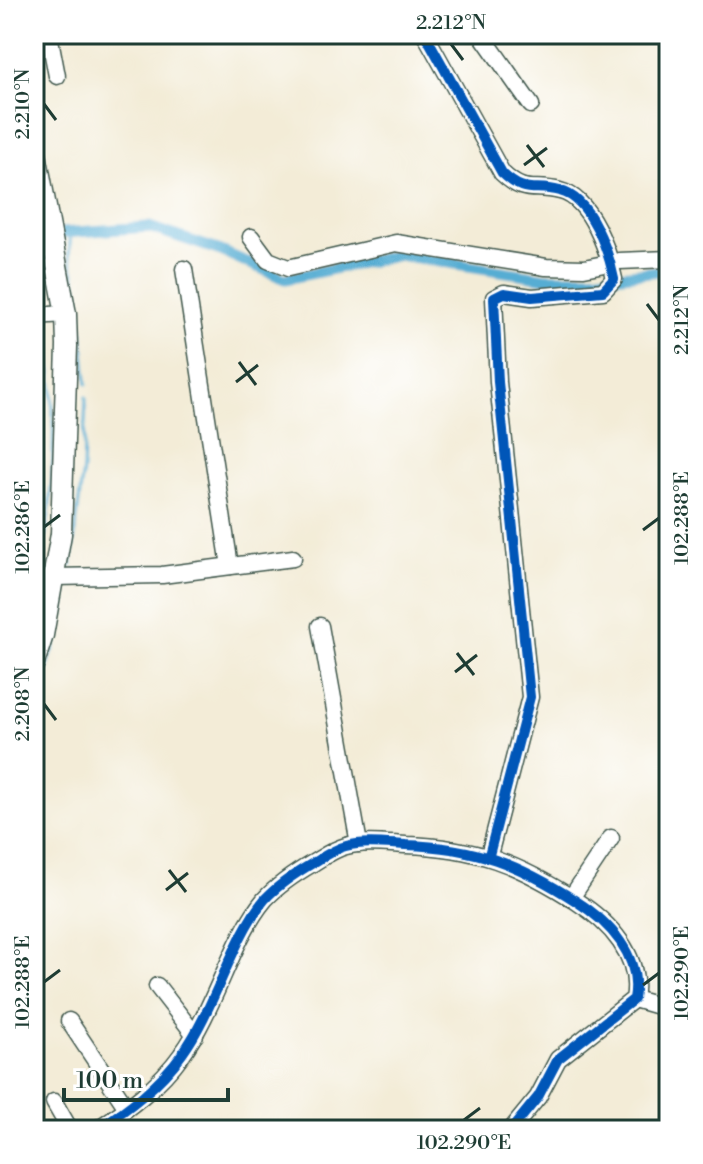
<svg xmlns="http://www.w3.org/2000/svg" width="703" height="1164" font-family="'Libre Bodoni',serif">
<style>
.lines{fill:none;stroke-linecap:round;stroke-linejoin:round}
.stream{stroke:#56add3;stroke-width:3}
.canal{stroke:#56add3;stroke-width:11}
.minor-casing{stroke:#3f574c;stroke-width:19}
.major-casing{stroke:#3f574c;stroke-width:23}
.minor{stroke:#fff;stroke-width:16}
.major{stroke:#fff;stroke-width:20}
.cycleway-casing{stroke:#fff;stroke-width:15}
.cycleway{stroke:#0057b8;stroke-width:10}
.ticks{fill:none;stroke:#1f3d34;stroke-width:3}
.neatline{fill:none;stroke:#1f3d34;stroke-width:3}
.ticks-label{font-size:20px;text-anchor:middle;fill:#1f3d34}
</style>
<rect width="100%" height="100%" fill="#fff"/>
<filter id="ink" filterUnits="userSpaceOnUse"><feTurbulence type="fractalNoise" baseFrequency=".0125" numOctaves="2"/><feDisplacementMap in="SourceGraphic" scale="16" xChannelSelector="R" yChannelSelector="G"/><feConvolveMatrix kernelMatrix="1 2 1 2 8 2 1 2 1" color-interpolation-filters="sRGB"/></filter>
<filter id="wash" filterUnits="userSpaceOnUse"><feTurbulence type="fractalNoise" baseFrequency=".006" numOctaves="4" result="noise"/><feDisplacementMap in="SourceGraphic" scale="32" xChannelSelector="R" yChannelSelector="G"/><feGaussianBlur stdDeviation="1.8" result="paint"/><feColorMatrix in="noise" values="0 0 0 0 0 0 0 0 0 0 0 0 0 0 0 0 0 1.4 0 .05"/><feComposite in="paint" operator="in"/></filter>
<g filter="url(#wash)">
<rect width="100%" height="100%" fill="#f3ecd7"/>
<g class="lines">
<g class="stream">
<polyline points="71,232 69,254 79,294 87,384"/>
<polyline points="34,264 44,308"/>
<path d="M45,538C56,473 56,391 45,325"/>
<polyline points="71,566 83,469 86,397"/>
<polyline points="34,584 41,550"/>
<polyline points="63,616 66,594"/>
<polyline points="34,709 60,629"/>
</g>
<polyline class="canal" points="62,233 149,227 221,251 285,279 399,255 546,278 592,278 669,270"/>
</g>
</g>
<g filter="url(#ink)">
<g class="lines">
<g class="minor-casing">
<g id="minor">
<polyline points="34,34 35,34"/>
<polyline points="49,34 57,76"/>
<path d="M425,34L502,173C526,196 533,184 560,191C591,198 609,253 614,279L603,291L532,297L504,293L494,298L498,382L530,697L489,855"/>
<polyline points="481,34 531,105"/>
<polyline points="251,237 268,260 288,268 396,243 546,267 584,268 619,261 669,259"/>
<polyline points="184,269 230,566"/>
<polyline points="34,316 66,314"/>
<polyline points="54,577 162,575 293,558"/>
<polyline points="320,626 359,844"/>
<polyline points="571,898 611,838"/>
<polyline points="157,986 195,1035"/>
<polyline points="634,999 669,1009"/>
<polyline points="69,1021 127,1108"/>
<polyline points="54,1102 70,1130"/>
<path d="M96,1130C128,1109 160,1085 182,1054C215,1009 232,938 265,899C279,884 296,873 313,863C323,857 334,849 346,846C364,841 387,844 406,845C475,847 519,864 576,901C609,922 642,956 634,999L558,1059L538,1097L511,1130"/>
</g>
</g>
<g class="major-casing">
<polyline id="major" points="34,143 66,314 67,346 61,534 43,635 34,663"/>
</g>
<use href="#minor" class="minor"/>
<use href="#major" class="major"/>
<g class="cycleway-casing">
<g id="cycleway">
<path d="M425,34L502,173C526,196 533,184 560,191C591,198 609,253 614,279L603,291L532,297L504,293L494,298L498,382L530,697L489,855"/>
<path d="M96,1130C128,1109 160,1085 182,1054C215,1009 232,938 265,899C279,884 296,873 313,863C323,857 334,849 346,846C364,841 387,844 406,845C475,847 519,864 576,901C609,922 642,956 634,999L558,1059L538,1097L511,1130"/>
</g>
</g>
<use href="#cycleway" class="cycleway"/>
</g>
</g>
<path class="ticks" d="M451,44L463,60M44,104L56,120M527,145L544,167M524,165L547,148M647,304L659,320M239,362L256,385M236,382L258,365M44,527L60,515M643,530L659,518M457,653L474,675M455,672L477,655M44,704L56,720M169,870L186,892M166,890L188,873M44,982L60,970M643,985L659,973M464,1120L480,1108"/>
<rect width="703" height="1164" fill="none" stroke="#fff" stroke-width="88"/>
<path d="M64 1088v12h164v-12" fill="none" stroke="#1f3d34" stroke-width="4"/>
<text x="76" y="1088" font-size="24" fill="#1f3d34" stroke="#ffffff" stroke-width="6" paint-order="stroke">100 m</text>
<rect x="44" y="44" width="615" height="1076" class="neatline"/>
<g class="ticks-label">
<text x="451" y="29">2.212°N</text>
<text transform="translate(22 104) rotate(-90)" y="7">2.210°N</text>
<text transform="translate(681 320) rotate(-90)" y="7">2.212°N</text>
<text transform="translate(681 518) rotate(-90)" y="7">102.288°E</text>
<text transform="translate(22 527) rotate(-90)" y="7">102.286°E</text>
<text transform="translate(22 704) rotate(-90)" y="7">2.208°N</text>
<text transform="translate(681 973) rotate(-90)" y="7">102.290°E</text>
<text transform="translate(22 982) rotate(-90)" y="7">102.288°E</text>
<text x="464" y="1149">102.290°E</text>
</g>
</svg>
